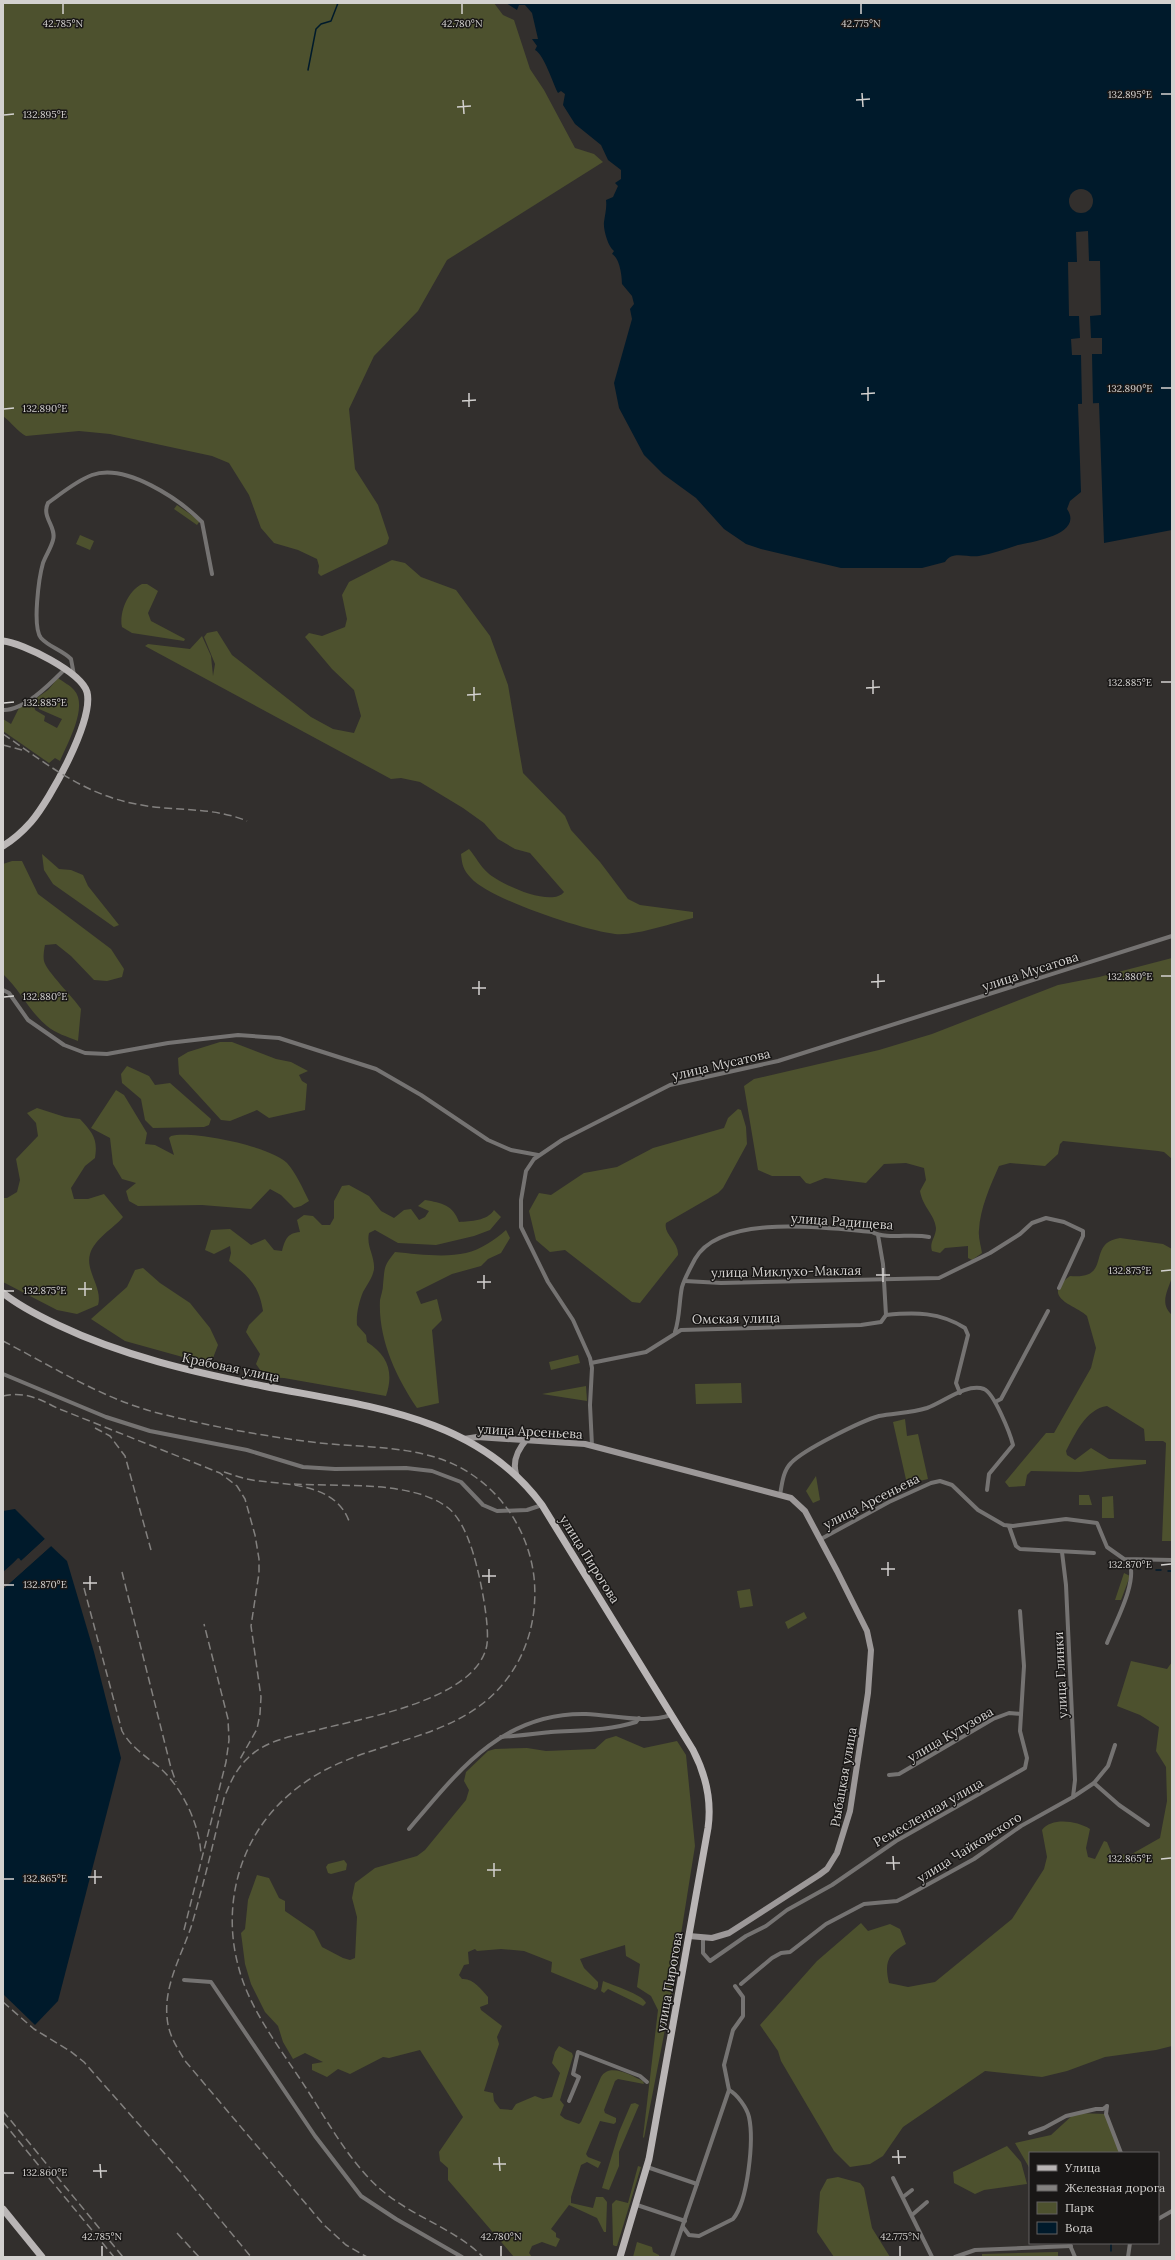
<svg xmlns="http://www.w3.org/2000/svg" width="1175" height="2260" font-family="Lora,serif">
<style>
.green{fill:#4d512e}
.water{fill:#001a2b}
.pier{fill:#322f2d}
.lines{fill:none;stroke-linecap:round;stroke-linejoin:round}
.stream{stroke:#001a2b;stroke-width:1.5}
.minor{stroke:#757372;stroke-width:4}
.secondary{stroke:#9c9898;stroke-width:6}
.primary{stroke:#b9b5b5;stroke-width:7}
.rail{stroke:#83817f;stroke-width:1.5;stroke-dasharray:8 4;stroke-linecap:butt}
.ticks{fill:none;stroke:#d3d1cf;stroke-width:1.5}
.labels{text-anchor:middle;stroke-width:3;stroke-linejoin:round;paint-order:stroke}
.street-label{font-size:13px;fill:#d3d1cf;stroke:#191716}
.ticks-label{font-size:10px;text-anchor:middle;fill:#d3d1cf;stroke:#191716;stroke-width:3;stroke-linejoin:round;paint-order:stroke}
</style>
<rect width="100%" height="100%" fill="#322f2d"/>
<g class="green">
<path d="M3,3H494L503,15L514,20L530,69L544,90L575,148L594,154L603,162L447,260L418,311L374,356L349,409L355,469L378,505L389,538L387,544L321,576L318,573L319,566L317,559L298,550L274,543L261,528L249,495L229,463L212,456L110,434L79,431L26,436C18,432 11,422 3,416Z"/>
<polygon points="177,505 200,521 197,525 174,509"/>
<polygon points="80,535 94,541 90,550 76,544"/>
<path d="M392,560L405,563L421,577L456,590L490,636L508,685L523,773L565,816L571,830L600,862L628,899L640,905L693,912V918C672,923 636,936 615,934C586,931 489,899 471,878C463,870 462,864 461,854L469,849C476,857 480,866 488,873C500,884 552,908 564,892L530,853L515,849L498,839L484,823L463,808L420,782L401,778L391,779L145,646L148,644L190,649L202,636L211,656L213,676L215,664L204,637L207,633L217,631L232,655L311,717L333,729L354,733L361,716L354,690L332,669L305,637L309,633L322,636L345,627L347,619L342,595L349,582Z"/>
<path d="M142,584H147L158,591L148,613L151,621L185,639L184,641L132,633L122,627C119,612 128,591 142,584Z"/>
<path d="M58,678C63,682 70,685 74,690C89,706 67,744 60,761L55,758L49,763L3,731V719L11,724L19,708L33,700L35,710L45,716L44,721L57,728L62,719L39,709L35,699L48,690Z"/>
<polygon points="42,854 59,869 71,870 83,875 88,886 119,925 114,927 53,884 44,870"/>
<path d="M12,861H22L38,894L111,949L124,969L122,977L107,981L94,980L71,956L56,944L45,945C44,950 43,957 44,961C46,971 74,998 81,1009L78,1041C68,1037 55,1033 47,1026C29,1011 20,990 3,974V864Z"/>
<path d="M1172,958V1159L1164,1152L1158,1151L1063,1141L1060,1144L1058,1154L1045,1166L1010,1163L999,1166C990,1186 980,1209 979,1230C978,1237 981,1246 982,1253L972,1260L968,1258V1246L945,1248L940,1253L932,1251C929,1242 936,1237 936,1228C934,1213 923,1208 920,1191L926,1180L924,1168L906,1163L884,1164L866,1183L825,1178L810,1184L806,1183L800,1176H772L758,1170L744,1086L754,1079L879,1050L932,1034L1058,985L1099,977Z"/>
<polygon points="220,1042 232,1042 276,1059 291,1062 308,1071 299,1075 302,1081 307,1084 305,1110 269,1118 257,1110 230,1121 221,1120 179,1074 178,1058 188,1052"/>
<polygon points="127,1066 149,1076 155,1085 170,1083 211,1119 209,1125 204,1127 153,1128 145,1120 141,1099 122,1083 121,1074"/>
<path d="M116,1090L124,1095L147,1133L145,1144L155,1145L174,1155L169,1138L171,1136C193,1130 272,1147 287,1163C296,1173 303,1189 309,1201L301,1206L294,1208L281,1195L270,1189L251,1209L202,1205L138,1206L129,1201L126,1191L136,1183L122,1179L113,1164L110,1138L91,1128Z"/>
<path d="M37,1108L65,1117L80,1119C93,1133 98,1139 95,1158L85,1166L71,1188L74,1199H88L104,1194L123,1217C113,1229 95,1238 90,1254C85,1271 103,1288 98,1305L77,1314L57,1310L3,1282V1198H7L17,1192L20,1180L16,1159L38,1136L36,1123L27,1113Z"/>
<path d="M738,1109L741,1110L746,1127L747,1144L723,1188L718,1193L666,1223C663,1234 679,1242 678,1255L640,1303L632,1302L565,1250L550,1252L536,1240L529,1211L539,1193L551,1195L584,1173L617,1167L653,1148L724,1128L728,1118Z"/>
<path d="M349,1185L369,1196L381,1211L394,1218L404,1210L411,1209L419,1220L425,1217L429,1211L418,1206L425,1200C442,1203 453,1205 459,1222C471,1221 487,1221 494,1210L501,1217L490,1230L474,1236L436,1245L398,1243L375,1230L369,1233C366,1246 375,1256 374,1269C373,1277 367,1285 363,1292C359,1302 356,1314 357,1325L366,1335L367,1342C388,1356 394,1372 386,1396L284,1378L265,1377L256,1364L260,1354L246,1332L249,1325L263,1311C259,1285 248,1276 229,1261L231,1253L230,1246L214,1254L205,1250L211,1230L230,1229L251,1245L265,1239L274,1250L282,1251C285,1240 287,1233 300,1232L297,1220L304,1215L313,1216L322,1225H330L334,1218V1201L342,1186Z"/>
<path d="M506,1230L510,1238L501,1253L488,1259L481,1266L452,1274L416,1292L421,1304L437,1299L442,1320L432,1330L439,1403L417,1408C396,1377 378,1339 380,1300C381,1295 383,1290 383,1285C385,1267 383,1267 395,1252C416,1254 445,1258 466,1253C480,1250 496,1239 506,1230Z"/>
<path d="M1120,1238L1163,1244L1172,1249C1172,1257 1174,1269 1172,1277C1168,1291 1159,1303 1172,1315V1541H1162L1166,1443L1163,1441H1145L1144,1429L1107,1406C1086,1409 1075,1434 1066,1451L1067,1455L1075,1460L1091,1448L1109,1459L1146,1460V1464L1080,1472L1031,1471L1027,1475L1025,1486L1009,1487L1005,1482L1046,1433H1054L1091,1368L1096,1348L1087,1316C1076,1305 1039,1298 1070,1276C1114,1280 1085,1243 1120,1238Z"/>
<polygon points="143,1268 160,1283 190,1303 210,1328 218,1345 213,1358 197,1361 125,1341 91,1319 127,1287 135,1270"/>
<polygon points="578,1355 580,1363 551,1370 549,1362"/>
<polygon points="741,1383 742,1403 696,1404 695,1384"/>
<polygon points="586,1386 587,1401 542,1394"/>
<polygon points="905,1419 907,1436 918,1434 928,1479 907,1484 893,1422"/>
<polygon points="816,1476 820,1500 813,1503 806,1491"/>
<polygon points="1079,1495 1089,1495 1092,1505 1079,1505"/>
<polygon points="1113,1496 1114,1518 1102,1518 1102,1497"/>
<polygon points="1124,1573 1130,1576 1121,1600 1115,1600"/>
<polygon points="750,1589 753,1606 740,1608 737,1591"/>
<polygon points="804,1612 807,1618 788,1629 785,1622"/>
<path d="M1131,1661L1167,1669L1172,1662V2046L1156,2050L1105,2057L1067,2071L1042,2077L985,2071L903,2127L883,2156L870,2164L850,2167L834,2151L781,2061L778,2051L760,2025L817,1961L861,1923L868,1931L890,1924L900,1929L906,1944C888,1954 884,1962 889,1983L908,1987L935,1982L1012,1919L1044,1869L1047,1857L1042,1830C1052,1817 1077,1821 1090,1829L1086,1848L1088,1857L1095,1859L1104,1841L1107,1842L1112,1854L1130,1855L1160,1838L1167,1801L1166,1767L1156,1751L1159,1727L1140,1715L1117,1706Z"/>
<path d="M616,1736L644,1748L677,1741L686,1755L695,1846L671,1997L665,2009L667,2019L644,2138L643,2137L658,2010L651,1996L637,1987L640,1964L626,1956L625,1945L580,1959L584,1968L598,1982V1987L595,1990L551,1972L552,1962L524,1951L501,1949L477,1951L475,1949L468,1952L469,1964L464,1965L459,1975L462,1979C473,1978 481,1989 488,1997V2004L480,2007L481,2010L502,2026L497,2037L499,2044L484,2091L493,2093L494,2101L500,2109L512,2110L516,2104L535,2096L543,2099L552,2097L560,2073L552,2063L555,2052L559,2046L572,2053L573,2056L560,2100L564,2105L560,2115L565,2119L579,2124L581,2122L601,2077C610,2062 632,2076 643,2081L644,2084L618,2079L615,2081L604,2110L605,2113L616,2118V2122L614,2124L600,2121L586,2154L588,2157L601,2162L598,2168L587,2162L581,2165L571,2197V2203L593,2208L596,2197H603L607,2202L606,2232H604L597,2218L569,2205L551,2229L556,2233V2237L560,2239L556,2247L542,2242L532,2246L529,2253L532,2257H514L448,2180V2168L440,2161L439,2152L463,2117L420,2050L389,2058L383,2057L350,2074L338,2069L327,2077L312,2070V2064L323,2062L305,2053L293,2059L283,2042L278,2026L265,2012L251,1984L245,1964L241,1933L245,1929L248,1900L257,1875L269,1878L279,1898L285,1901V1911L314,1931L322,1947L343,1958L350,1960L355,1958L357,1917L352,1898L355,1883L375,1868L417,1856L425,1850L466,1800L469,1790L464,1781L466,1772L488,1751L495,1749L527,1748L546,1751L595,1749L606,1739Z"/>
<polygon points="344,1860 347,1864 346,1870 331,1874 328,1873 326,1867 328,1864"/>
<path d="M603,1981C612,1985 644,1995 646,2003L643,2006L608,1989L604,1993L601,1991Z"/>
<polygon points="635,2103 639,2105 619,2152 619,2166 609,2190 602,2188 619,2132 631,2104"/>
<polygon points="1075,2113 1106,2114 1121,2153 1030,2153 1030,2169 1015,2143 1051,2135"/>
<polygon points="1007,2146 1021,2162 1027,2184 984,2190 975,2194 954,2183 953,2172"/>
<polygon points="638,2166 641,2167 617,2246 615,2246 613,2245 612,2204 616,2200 628,2203"/>
<polygon points="838,2177 860,2183 864,2188 872,2228 890,2257 834,2257 817,2232 820,2192 827,2179"/>
<polygon points="637,2242 652,2247 653,2252 659,2255 659,2257 633,2257"/>
<polygon points="1058,2252 1058,2257 982,2257 982,2254"/>
</g>
<g class="water">
<path d="M506,3H1172V530L1104,543L1099,403L1078,404L1081,492L1070,501L1067,509C1084,534 1033,542 1018,545C1005,549 992,554 979,556C968,558 952,550 945,562L922,568H841L761,549L746,544L724,529L696,498L663,474L644,455L619,408L614,383L632,319L630,309L634,304L632,296L622,284C622,277 620,258 612,254L614,251C608,247 603,229 604,222C605,214 607,208 606,200L613,197L618,186L615,183L621,179V170L608,160L601,145L575,124L563,105L565,94L561,91L558,93C553,84 544,54 535,50L537,46L532,39H538L532,13L525,5H519L517,10Z"/>
<polygon points="15,1509 45,1539 21,1561 19,1558 3,1572 3,1511"/>
<polygon points="51,1546 67,1561 94,1652 121,1758 58,2001 35,2025 3,1994 3,1589"/>
</g>
<g class="pier">
<circle cx="1081" cy="201" r="12"/>
<polygon points="1088,231 1089,261 1100,261 1101,315 1090,316 1091,338 1102,338 1102,354 1092,354 1093,404 1082,404 1081,355 1072,355 1071,339 1080,338 1079,316 1069,316 1068,262 1077,262 1076,232"/>
<polygon points="45,1539 46,1541 22,1562 18,1560 3,1574 18,1558 21,1561"/>
<polygon points="49,1544 51,1546 3,1589 3,1586"/>
</g>
<g class="lines">
<g class="stream">
<polyline points="308,70 316,29 321,24 331,21 338,3"/>
<polyline points="1156,1570 1161,1570"/>
<polyline points="1168,1571 1172,1571"/>
<polyline points="1111,2243 1111,2251"/>
</g>
<g class="minor">
<path d="M74,675L71,659C62,650 49,647 41,638C32,627 39,577 43,563C46,555 51,548 53,540C57,527 41,517 48,503C62,493 76,481 92,475C126,463 179,499 202,522L212,574"/>
<path d="M3,710C24,711 51,683 65,669"/>
<polyline points="3,990 9,993 28,1020 64,1045 85,1053 107,1054 168,1043 238,1035 279,1038 376,1069 421,1095 488,1140 511,1150 538,1155"/>
<polyline points="685,1281 721,1283 939,1278 990,1253 1020,1234 1032,1223 1046,1218 1064,1222 1083,1231 1083,1236 1059,1288"/>
<path d="M886,1315C915,1312 940,1312 965,1328L968,1335L956,1383L960,1393"/>
<path d="M675,1332C680,1317 679,1301 682,1287C685,1277 691,1267 695,1259C721,1213 827,1228 872,1232C887,1240 911,1233 929,1237"/>
<polyline points="591,1363 646,1352 681,1330 861,1325 881,1322 886,1315 883,1264 878,1235"/>
<polyline points="3,1374 106,1417 150,1431 247,1450 303,1467 335,1469 406,1468 432,1471 461,1482 483,1505 497,1511 527,1510 542,1505"/>
<polyline points="997,1401 1001,1399 1048,1311"/>
<polyline points="592,1446 590,1405 592,1368 590,1358 573,1320 548,1282 521,1227 521,1200 526,1171 534,1159 562,1140 670,1085 778,1061 1172,936"/>
<path d="M780,1495C782,1484 783,1471 791,1463C803,1450 861,1421 879,1416C895,1413 911,1413 927,1408C944,1402 966,1383 984,1389C994,1393 1010,1433 1013,1445L989,1474L987,1490"/>
<polyline points="1009,1526 1016,1546 1020,1549 1094,1553"/>
<polyline points="821,1539 889,1502 931,1483 940,1481 952,1485 978,1510 1004,1525 1013,1526 1066,1519 1097,1523 1107,1547 1124,1559 1172,1560"/>
<polyline points="1062,1552 1066,1585 1075,1780 1073,1797"/>
<path d="M1107,1643C1115,1623 1140,1578 1128,1560"/>
<path d="M501,1737C518,1736 534,1734 551,1732C580,1730 607,1731 636,1722L639,1718"/>
<polyline points="889,1775 899,1774 993,1719 1009,1713 1021,1714"/>
<polyline points="1094,1783 1119,1805 1148,1825"/>
<path d="M409,1829C458,1771 503,1712 586,1714C613,1715 645,1724 671,1715"/>
<polyline points="703,1937 703,1953 710,1961 746,1936 766,1926 787,1910 832,1885 896,1841 1025,1768 1027,1758 1020,1731 1024,1666 1020,1611"/>
<polyline points="184,1980 211,1982 315,2136 361,2196 396,2219 462,2257"/>
<polyline points="741,1984 772,1958 781,1953 790,1952 826,1924 864,1904 897,1901 905,1897 974,1859 1021,1826 1073,1797 1094,1783 1108,1766 1115,1745"/>
<polyline points="569,2101 579,2077 573,2074 578,2052 640,2076 647,2082"/>
<polyline points="1107,2106 1106,2114 1121,2153"/>
<polyline points="1030,2133 1044,2128 1066,2116 1096,2109 1103,2109 1107,2106"/>
<polyline points="647,2167 697,2184"/>
<polyline points="893,2178 932,2257"/>
<polyline points="903,2197 912,2190"/>
<polyline points="637,2205 685,2221"/>
<polyline points="912,2215 927,2202"/>
<polyline points="1158,2219 1172,2211"/>
<path d="M683,2227L689,2235L699,2236L733,2219C748,2201 754,2140 749,2117C747,2108 737,2094 729,2090"/>
<polyline points="1069,2243 1075,2257"/>
<polyline points="672,2257 729,2090 724,2065 733,2030 743,2016 743,1997 735,1986"/>
<polyline points="955,2257 975,2250 1071,2246"/>
<polyline points="1128,2257 1130,2243"/>
</g>
<g class="secondary">
<polyline points="464,1439 477,1437 585,1444 791,1498 805,1511 837,1571 867,1631 871,1650 868,1693 850,1811 837,1853 827,1869 819,1875 729,1933 712,1938 689,1936"/>
<path d="M516,1474C512,1460 518,1449 527,1439"/>
</g>
<g class="primary">
<path d="M3,641C23,643 81,672 87,692C94,720 50,800 31,822C23,831 13,840 3,846"/>
<path d="M3,1293C19,1306 39,1316 58,1325C123,1356 193,1372 263,1386C365,1406 476,1415 542,1505L693,1750C706,1775 712,1800 708,1828L649,2159L620,2257"/>
<polyline points="3,2209 42,2257"/>
</g>
<g class="rail">
<path d="M3,734C47,764 83,794 136,804C174,812 211,806 247,821"/>
<polyline points="3,745 22,750"/>
<path d="M3,1341C55,1368 108,1402 166,1415C214,1427 263,1436 312,1442C365,1449 425,1443 471,1474C506,1497 529,1535 534,1577C537,1606 532,1635 519,1660C478,1737 396,1734 327,1769C292,1787 263,1815 247,1851C231,1887 228,1927 238,1965C249,2010 281,2049 306,2088C328,2122 353,2168 385,2193C416,2218 455,2229 483,2257"/>
<path d="M3,1396C24,1391 40,1399 57,1408L220,1473L237,1486L245,1499L255,1535L259,1559V1573L251,1626L261,1697L260,1714L257,1729L239,1761"/>
<polyline points="95,1428 110,1436 125,1456 151,1550"/>
<path d="M224,1472C236,1476 247,1480 260,1481C293,1485 338,1485 350,1524"/>
<path d="M294,1484C339,1487 410,1480 447,1507C458,1515 466,1532 470,1544C478,1564 492,1630 486,1649C471,1701 363,1718 317,1730C293,1736 266,1740 248,1758C236,1769 230,1783 224,1798C214,1840 204,1883 192,1924C182,1955 164,1984 167,2017C168,2034 177,2048 186,2062L323,2224L346,2245L367,2257"/>
<polyline points="122,1572 171,1768 176,1782"/>
<path d="M84,1588L122,1731C131,1747 145,1756 159,1767C182,1787 200,1825 201,1855"/>
<polyline points="184,1930 226,1762 229,1740 228,1719 204,1624"/>
<polyline points="3,2002 34,2029 70,2051 84,2062 180,2171 251,2257"/>
<polyline points="3,2111 123,2257"/>
<polyline points="3,2122 114,2257"/>
<polyline points="177,2233 199,2257"/>
</g>
</g>
<path class="ticks" d="M63,4V14M462,4V14M861,4V14M862,93L863,107M1161,94H1171M463,100L464,114M856,100L870,99M457,107L471,106M4,115L14,114M868,387V401M1161,388H1171M469,393V407M861,394L875,393M462,401L476,400M4,409L14,408M873,680V694M1161,682H1171M474,687V701M866,688L880,687M467,695L481,694M4,703L14,702M878,974V988M1161,976H1171M479,981V995M871,982L885,981M472,988H486M4,997L14,996M883,1268V1282M1161,1271L1171,1270M484,1275V1289M876,1275H890M85,1282V1296M477,1282H491M78,1289H92M4,1291H14M888,1562V1576M1161,1565L1171,1564M489,1569V1583M881,1569H895M90,1576V1590M482,1576H496M83,1583H97M4,1585H14M893,1856L894,1870M1161,1859L1171,1858M494,1863V1877M886,1863H900M95,1870V1884M487,1870H501M88,1877H102M4,1879H14M898,2150L899,2164M499,2157L500,2171M892,2157H906M100,2164L101,2178M493,2164H506M93,2171H107M4,2173H14M102,2246V2256M501,2246V2256M900,2246V2256"/>
<g class="labels">
<g class="street-label">
<text transform="translate(1030 971) rotate(-18)" y="5">улица Мусатова</text>
<text transform="translate(721 1064) rotate(-13)" y="5">улица Мусатова</text>
<text transform="translate(842 1221) rotate(4)" y="5">улица Радищева</text>
<text transform="translate(786 1271) rotate(-1)" y="5">улица Миклухо-Маклая</text>
<text transform="translate(736 1318) rotate(-1)" y="5">Омская улица</text>
<text transform="translate(231 1367) rotate(12)" y="5">Крабовая улица</text>
<text transform="translate(530 1431) rotate(3)" y="5">улица Арсеньева</text>
<text transform="translate(871 1501) rotate(-27)" y="5">улица Арсеньева</text>
<text transform="translate(590 1559) rotate(58)" y="5">улица Пирогова</text>
<text transform="translate(1060 1675) rotate(-93)" y="5">улица Глинки</text>
<text transform="translate(950 1734) rotate(-30)" y="5">улица Кутузова</text>
<text transform="translate(843 1777) rotate(-80)" y="5">Рыбацкая улица</text>
<text transform="translate(928 1812) rotate(-30)" y="5">Ремесленная улица</text>
<text transform="translate(969 1847) rotate(-32)" y="5">улица Чайковского</text>
<text transform="translate(669 1982) rotate(-80)" y="5">улица Пирогова</text>
</g>
</g>
<g class="ticks-label">
<text x="63" y="27">42.785°N</text>
<text x="462" y="27">42.780°N</text>
<text x="861" y="27">42.775°N</text>
<text x="1130" y="98">132.895°E</text>
<text x="45" y="118">132.895°E</text>
<text x="1130" y="392">132.890°E</text>
<text x="45" y="412">132.890°E</text>
<text x="1130" y="686">132.885°E</text>
<text x="45" y="706">132.885°E</text>
<text x="1130" y="980">132.880°E</text>
<text x="45" y="1000">132.880°E</text>
<text x="1130" y="1274">132.875°E</text>
<text x="45" y="1294">132.875°E</text>
<text x="1130" y="1568">132.870°E</text>
<text x="45" y="1588">132.870°E</text>
<text x="1130" y="1862">132.865°E</text>
<text x="45" y="1882">132.865°E</text>
<text x="45" y="2176">132.860°E</text>
<text x="102" y="2240">42.785°N</text>
<text x="501" y="2240">42.780°N</text>
<text x="900" y="2240">42.775°N</text>
</g>
<rect width="1175" height="2260" fill="none" stroke="#d3d1cf" stroke-width="8"/>
<rect x="1029" y="2152" width="130" height="92" fill="#191716" stroke="#636160"/>
<rect x="1037" y="2165" width="20" height="6" fill="#b9b5b5" stroke="#636160"/>
<text x="1065" y="2172" font-size="12" fill="#d3d1cf">Улица</text>
<rect x="1037" y="2185" width="20" height="6" fill="#83817f" stroke="#636160"/>
<text x="1065" y="2192" font-size="12" fill="#d3d1cf">Железная дорога</text>
<rect x="1037" y="2202" width="20" height="12" fill="#4d512e" stroke="#636160"/>
<text x="1065" y="2212" font-size="12" fill="#d3d1cf">Парк</text>
<rect x="1037" y="2222" width="20" height="12" fill="#001a2b" stroke="#636160"/>
<text x="1065" y="2232" font-size="12" fill="#d3d1cf">Вода</text>
</svg>
